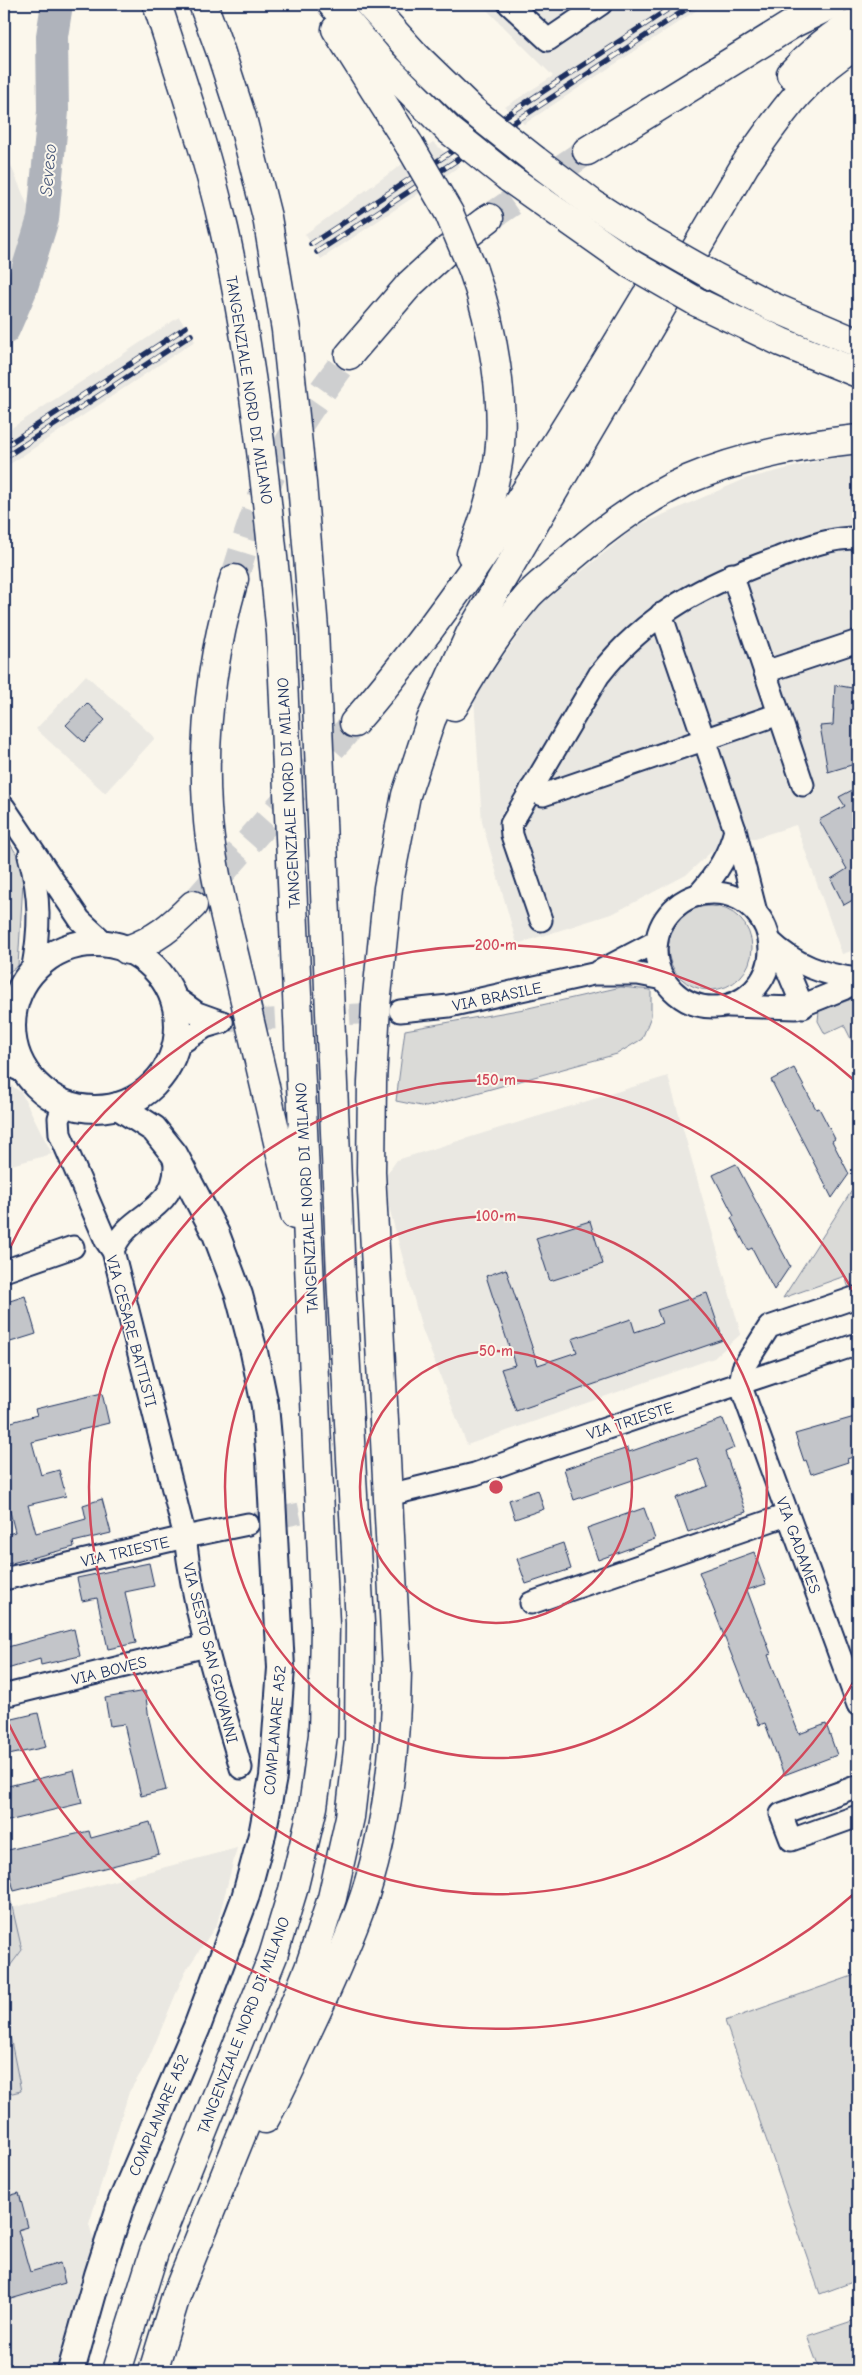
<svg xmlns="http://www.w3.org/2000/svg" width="862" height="2375" font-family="'Comic Neue',sans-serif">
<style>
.built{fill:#eae8e2}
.green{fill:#dadad7;stroke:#7a849a}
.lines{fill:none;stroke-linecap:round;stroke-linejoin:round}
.river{stroke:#afb3bb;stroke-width:32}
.building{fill:#c3c5c9;stroke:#1b2f5e}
.minor-tunnel{stroke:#cecfd0;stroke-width:21;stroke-dasharray:21 11;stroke-linecap:butt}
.highway-tunnel{stroke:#cecfd0;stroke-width:28;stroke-dasharray:28 14;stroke-linecap:butt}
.minor-casing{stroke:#1b2f5e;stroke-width:25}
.major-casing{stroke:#1b2f5e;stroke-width:30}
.highway-casing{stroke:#1b2f5e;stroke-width:31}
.minor{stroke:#fbf7ec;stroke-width:21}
.major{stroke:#fbf7ec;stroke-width:26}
.highway{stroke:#fbf7ec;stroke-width:28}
.rail-casing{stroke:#1b2f5e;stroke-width:5.5}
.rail{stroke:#fbf7ec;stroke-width:4;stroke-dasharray:11;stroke-linecap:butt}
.highway-bridge-casing{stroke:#1b2f5e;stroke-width:31;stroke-linecap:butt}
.highway-bridge{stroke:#fbf7ec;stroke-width:28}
.ring{fill:none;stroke:#d1495b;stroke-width:2.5}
.labels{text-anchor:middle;stroke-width:4;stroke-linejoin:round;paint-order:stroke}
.street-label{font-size:16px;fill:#1b2f5e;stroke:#fbf7ec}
.water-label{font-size:18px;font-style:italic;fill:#47577a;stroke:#fbf7ec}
.centre{fill:#d1495b;stroke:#fbf7ec;stroke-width:2.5}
.ring-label{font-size:15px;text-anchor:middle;font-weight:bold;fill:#d1495b;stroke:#fbf7ec;stroke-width:4;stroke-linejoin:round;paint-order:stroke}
</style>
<rect width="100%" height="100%" fill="#fbf7ec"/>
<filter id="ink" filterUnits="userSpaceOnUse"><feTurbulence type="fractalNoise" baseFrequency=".02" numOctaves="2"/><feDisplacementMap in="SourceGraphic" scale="10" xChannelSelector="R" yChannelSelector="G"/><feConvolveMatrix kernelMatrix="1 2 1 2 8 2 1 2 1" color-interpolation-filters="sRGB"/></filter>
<g filter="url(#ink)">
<g class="built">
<polygon points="481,4 706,4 524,124 505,107 553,76"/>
<polygon points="433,142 460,166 321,259 305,234"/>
<polygon points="4,149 30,211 4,293"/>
<polygon points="179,317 195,341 4,468 4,433"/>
<polygon points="843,455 858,455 858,949 842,954 796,825 711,852 686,875 614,913 517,944 482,822 474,698 538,607 637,526 745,479"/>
<polygon points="86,675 155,738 105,793 36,729"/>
<polygon points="668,1076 741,1334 714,1358 467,1445 422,1329 382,1181 397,1160"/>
<polygon points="4,1081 21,1092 52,1154 4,1167"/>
<polygon points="237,1848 217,1924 185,1972 147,2063 129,2092 89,2224 95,2245 62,2346 57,2371 4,2371 4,2095 21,2091 4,2006 4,1974 22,1950 12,1908"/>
</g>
<g class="green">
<polygon points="4,834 24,866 18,966 4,975"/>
<circle cx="710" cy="948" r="42"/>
<polygon points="621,987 651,990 651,1016 642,1039 617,1054 426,1107 396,1101 405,1030 524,1009"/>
<polygon points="857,997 858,1000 858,1053 844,1025 825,1034 818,1021 819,1011"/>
<polygon points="858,1181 858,1317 845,1276 783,1298"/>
<polygon points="10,1898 22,1950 4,1974 4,1900"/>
<polygon points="858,1974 858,2280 820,2294 725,2021"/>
<polygon points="4,2006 21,2091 4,2095"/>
<polygon points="858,2319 858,2371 820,2371 807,2336"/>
</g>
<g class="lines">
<polyline class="river" points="4,329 21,290 43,219 53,111 52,36 57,4"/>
</g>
<g class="building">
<polygon points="835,685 858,689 858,763 828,772 820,726 833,725"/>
<polygon points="87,703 105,720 84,742 66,725"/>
<polygon points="858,787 858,897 844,905 831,879 847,869 819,820 845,806 839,797"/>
<polygon points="794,1068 816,1109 819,1108 835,1139 832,1141 849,1174 832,1198 771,1080"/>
<polygon points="736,1164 790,1266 774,1290 752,1248 748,1250 731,1218 734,1216 713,1175"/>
<polygon points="590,1221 603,1264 550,1281 536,1238"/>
<polygon points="506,1269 538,1365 577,1352 572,1339 631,1319 635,1332 662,1323 657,1310 707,1293 723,1340 516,1411 501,1369 515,1365 486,1276"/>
<polygon points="25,1296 36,1334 4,1344 4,1303"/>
<polygon points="102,1393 109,1423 32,1442 41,1475 59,1470 66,1496 28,1505 36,1533 86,1519 83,1505 102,1499 111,1533 73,1542 74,1547 4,1565 4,1535 15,1532 4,1487 4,1424 37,1415 35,1409"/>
<polygon points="858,1416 858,1455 847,1459 848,1462 811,1474 806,1460 804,1461 795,1434"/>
<polygon points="723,1419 734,1448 725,1452 746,1512 688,1532 676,1498 708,1486 697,1458 574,1500 564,1469 628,1448 629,1452"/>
<polygon points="538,1490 544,1509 515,1519 509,1500"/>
<polygon points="644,1508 655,1539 598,1560 587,1528"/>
<polygon points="563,1543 571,1569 526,1584 517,1559"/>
<polygon points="754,1552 766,1584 747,1590 771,1654 768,1655 799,1734 826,1724 837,1755 784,1775 765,1723 759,1725 699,1572"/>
<polygon points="149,1563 154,1586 125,1592 136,1643 108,1649 97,1598 82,1601 77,1578"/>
<polygon points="74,1629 80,1656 41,1665 40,1659 4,1670 4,1648"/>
<polygon points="145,1691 149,1719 166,1790 141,1796 124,1724 110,1726 105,1698"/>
<polygon points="38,1713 46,1747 4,1756 4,1721"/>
<polygon points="74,1770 82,1803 4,1822 4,1787"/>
<polygon points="150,1822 159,1854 14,1891 4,1851 89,1831 91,1838"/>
<polygon points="19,2193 28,2227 18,2230 30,2272 60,2263 65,2283 4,2301 4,2195 8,2196"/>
</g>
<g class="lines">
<g class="minor-tunnel">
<polyline points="222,1022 390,1012"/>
<polyline points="248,1524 401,1492"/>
</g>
<g class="highway-tunnel">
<polyline points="489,218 587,151"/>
<path d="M234,579C244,547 253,515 267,485C287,438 318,396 349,355"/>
<polyline points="193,905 354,723"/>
</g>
<g class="minor-casing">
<g id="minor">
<polyline points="509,4 548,40 601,4"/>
<polyline points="732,574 803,785"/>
<polyline points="661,614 735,830 756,912"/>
<polyline points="765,672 858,641"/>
<polyline points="531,789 543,795 779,714"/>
<polyline points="4,807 80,920 106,944"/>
<path d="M29,856C41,897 40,930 32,972"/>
<circle cx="713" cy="950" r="57"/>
<path d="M699,894C715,876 729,855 735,830"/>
<path d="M541,920L512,835L511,824L599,675C646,614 707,583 778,558C807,547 827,538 858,538"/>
<path d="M770,941C795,965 824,975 858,979"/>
<polyline points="779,950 803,1007"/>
<polyline points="596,973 657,941"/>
<polyline points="172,995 197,1013 222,1022"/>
<polyline points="729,1006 796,1008 843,989 858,980"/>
<polyline points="4,1008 17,998"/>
<polyline points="400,1011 449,1006 593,974 638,974 664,979"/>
<polyline points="175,1047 205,1027 222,1022"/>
<polyline points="4,1063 26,1073"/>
<path d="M64,1103L59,1118L60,1134L106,1241L113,1251L185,1537C194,1616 219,1692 241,1768"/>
<path d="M113,1251C128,1209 183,1213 174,1155"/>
<polyline points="4,1271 73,1247"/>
<polyline points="858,1301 854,1298 769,1327 743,1368 740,1384 858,1705"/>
<polyline points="401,1492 475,1474 536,1452 858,1344"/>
<polyline points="4,1579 185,1537 248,1524"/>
<polyline points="531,1603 787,1515"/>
<polyline points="11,1694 206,1646"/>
<polyline points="858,1786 781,1814 791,1840 858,1816"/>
</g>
</g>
<g class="major-casing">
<g id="major">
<circle cx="95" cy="1026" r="83"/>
<polyline points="71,2371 98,2275 122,2201 197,2027 245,1898 262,1835 273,1777 281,1668 270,1460 265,1406 254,1352 239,1295 216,1234 174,1154 154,1129 118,1106"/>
</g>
</g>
<g class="highway-casing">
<g id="highway">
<polyline points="332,4 384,65 449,130"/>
<polyline points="369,4 415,55 473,111"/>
<polyline points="336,29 410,146"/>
<path d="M791,74C810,53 833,34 858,20"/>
<polyline points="587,151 794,23 833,4"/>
<polyline points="535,160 593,204 644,237"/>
<polyline points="509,178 631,264"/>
<polyline points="711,275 771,306 858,343"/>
<polyline points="697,302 781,342 858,373"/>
<polyline points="349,355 410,284 446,251 489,218"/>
<path d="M471,554C483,524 493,494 498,462C507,406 492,323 473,270"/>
<path d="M234,579C213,653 202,730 207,807C210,864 226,919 239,975C258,1055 276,1135 295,1215"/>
<path d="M454,706C475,668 499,630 528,596C536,587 547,579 556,571C595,536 640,500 689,479C743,456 801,445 858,439"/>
<path d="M354,723C468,592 557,444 646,296"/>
<path d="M127,950C156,940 172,926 193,905"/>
<path d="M265,2119C281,2091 294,2060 308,2030C326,1992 344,1952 359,1912C387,1836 396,1750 397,1670L371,1172L372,1082L376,1005L388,888L406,795L431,720L471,632L745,165C777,119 808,72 858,44"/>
<path d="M117,2371L154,2252L273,1956L293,1890L313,1807L323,1735L325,1625L281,634C267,498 254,362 224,229C207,153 181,78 157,4"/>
<polyline points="153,2371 176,2296 309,1968 332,1898 350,1817 359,1741 360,1623 341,1276 314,629 302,483 286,330 267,217 242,118 220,50 203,4"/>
</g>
</g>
<use href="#minor" class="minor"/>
<use href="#major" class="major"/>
<use href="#highway" class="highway"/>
<g class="rail-casing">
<g id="rail">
<polyline points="311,244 676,4"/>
<polyline points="317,252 694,4"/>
<polyline points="4,447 186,327"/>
<polyline points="4,458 191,335"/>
</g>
</g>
<use href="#rail" class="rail"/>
<g class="highway-bridge-casing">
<g id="highway-bridge">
<polyline points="473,111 535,160"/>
<polyline points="449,130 509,178"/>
<polyline points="410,146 449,213 473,270"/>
<polyline points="644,237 711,275"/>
<polyline points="631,264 697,302"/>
</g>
</g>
<use href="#highway-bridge" class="highway-bridge"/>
</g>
</g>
<g class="ring">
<circle cx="496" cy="1487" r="136"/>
<circle cx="496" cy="1487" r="271"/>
<path d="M857 1675A407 407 0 1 1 857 1299"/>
<path d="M855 1893A542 542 0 0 1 5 1716M5 1258A542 542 0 0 1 855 1081"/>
</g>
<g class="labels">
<g class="street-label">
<text transform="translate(250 390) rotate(81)" y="6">TANGENZIALE NORD DI MILANO</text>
<text transform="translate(288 793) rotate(-93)" y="6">TANGENZIALE NORD DI MILANO</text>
<text transform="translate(497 996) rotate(-12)" y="6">VIA BRASILE</text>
<text transform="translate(306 1198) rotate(-93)" y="6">TANGENZIALE NORD DI MILANO</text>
<text transform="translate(132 1331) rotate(75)" y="6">VIA CESARE BATTISTI</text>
<text transform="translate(630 1420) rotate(-18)" y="6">VIA TRIESTE</text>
<text transform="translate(799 1545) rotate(70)" y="6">VIA GADAMES</text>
<text transform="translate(125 1551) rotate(-13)" y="6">VIA TRIESTE</text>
<text transform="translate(211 1653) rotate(76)" y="6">VIA SESTO SAN GIOVANNI</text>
<text transform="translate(109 1670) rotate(-14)" y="6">VIA BOVES</text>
<text transform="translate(274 1730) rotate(-85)" y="6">COMPLANARE A52</text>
<text transform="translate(243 2025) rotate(-69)" y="6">TANGENZIALE NORD DI MILANO</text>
<text transform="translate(158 2115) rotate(-67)" y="6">COMPLANARE A52</text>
</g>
<g class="water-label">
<text transform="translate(48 170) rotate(-85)" y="6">Seveso</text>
</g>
</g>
<circle cx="496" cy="1487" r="8" class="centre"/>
<g class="ring-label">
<text x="496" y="950">200 m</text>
<text x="496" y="1085">150 m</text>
<text x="496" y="1221">100 m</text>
<text x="496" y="1356">50 m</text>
</g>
<rect width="862" height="2375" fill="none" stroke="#fbf7ec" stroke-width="20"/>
<rect x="10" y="10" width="842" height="2355" fill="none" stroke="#1b2f5e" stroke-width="2" filter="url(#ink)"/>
</svg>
